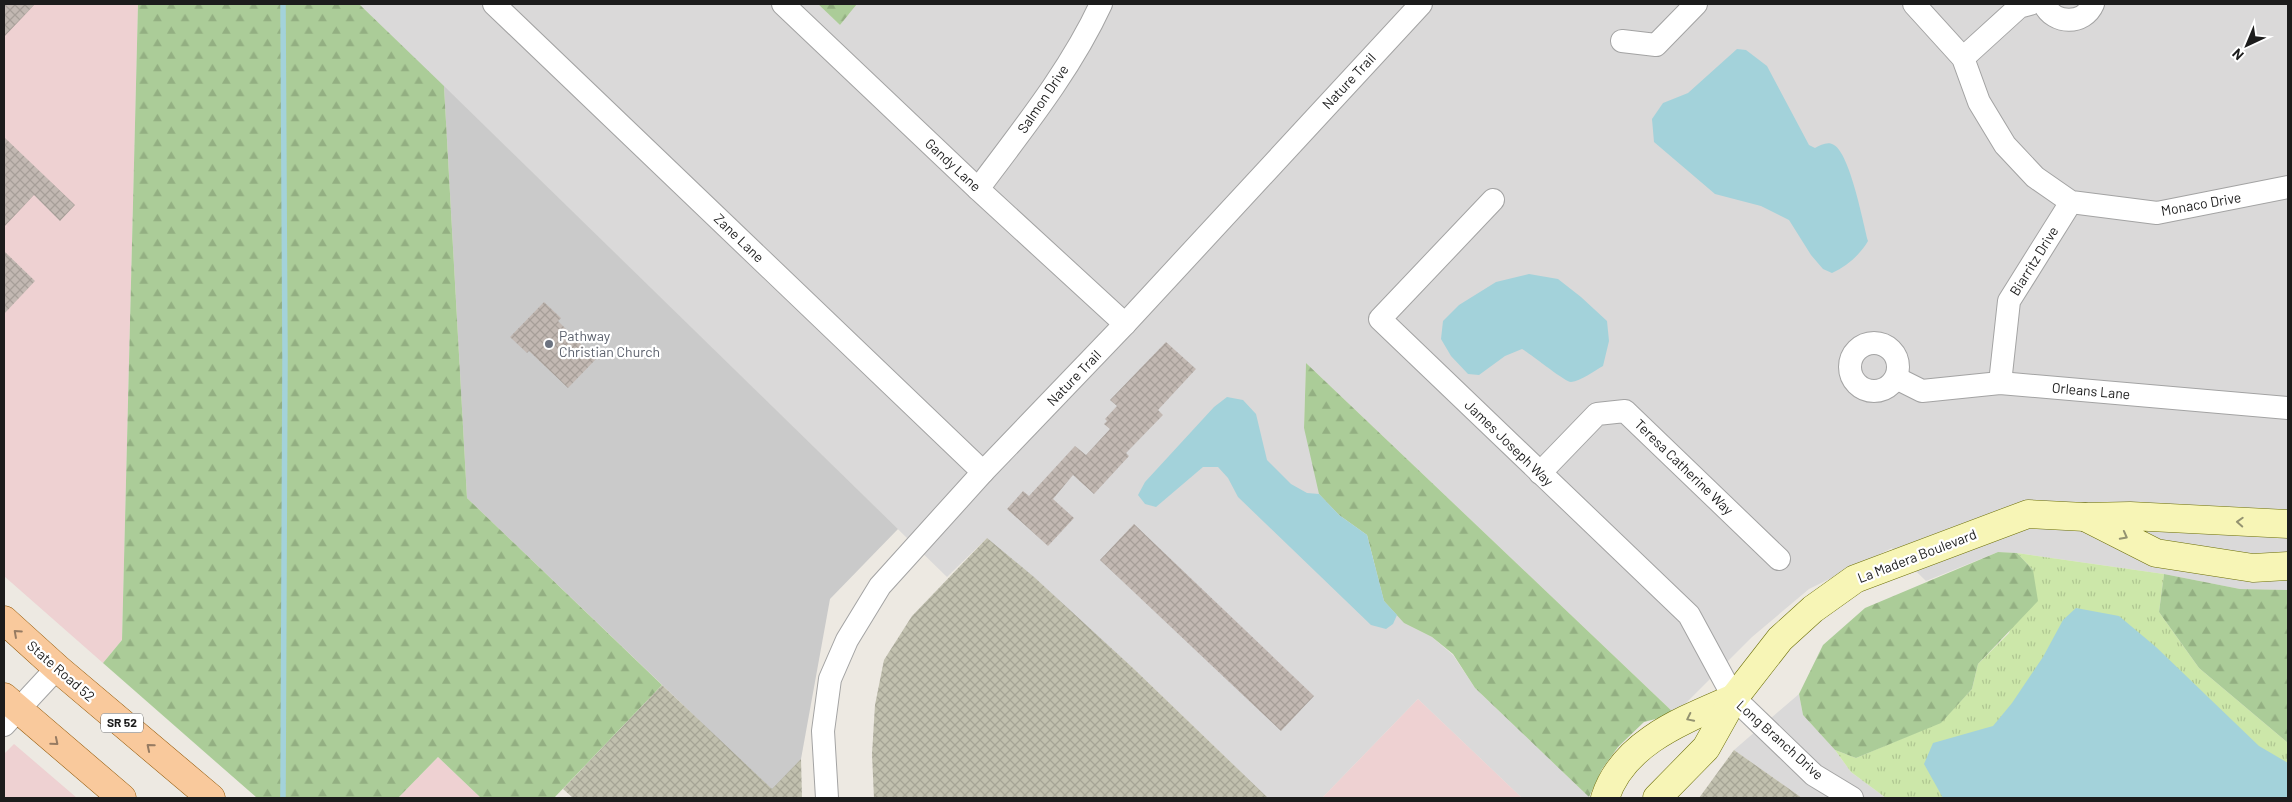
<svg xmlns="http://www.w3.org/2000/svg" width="2292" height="802" font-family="Barlow,sans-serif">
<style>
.residential{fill:#dad9d9}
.commercial{fill:#eed1d2}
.religious{fill:#cacaca}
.construction{fill:url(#construction-cross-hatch)}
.grass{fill:url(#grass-tufts)}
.forest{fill:url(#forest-firs)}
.water{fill:#a3d2da}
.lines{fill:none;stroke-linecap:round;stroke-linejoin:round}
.stream{stroke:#a3d2da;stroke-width:5.5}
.building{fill:url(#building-cross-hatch)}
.street-casing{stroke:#a3a3a3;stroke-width:24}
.secondary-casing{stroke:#6c6f08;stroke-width:29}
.primary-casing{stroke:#905604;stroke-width:29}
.street{stroke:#fff;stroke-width:22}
.secondary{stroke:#f7f5b6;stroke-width:28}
.primary{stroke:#f9c99c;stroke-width:28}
.oneway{stroke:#949371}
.oneway2{stroke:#967b62}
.worship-dot{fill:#6b7280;stroke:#fff;stroke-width:2}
.labels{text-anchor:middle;stroke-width:4.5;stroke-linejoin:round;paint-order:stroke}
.shield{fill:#fff;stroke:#606060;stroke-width:1}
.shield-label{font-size:12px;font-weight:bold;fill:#1c1c1c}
.street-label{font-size:14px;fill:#1c1c1c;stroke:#fff}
.worship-label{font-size:14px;fill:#5b616d;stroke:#fff;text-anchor:start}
</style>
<defs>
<pattern id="construction-cross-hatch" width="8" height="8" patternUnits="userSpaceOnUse" patternTransform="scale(1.25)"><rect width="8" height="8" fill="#c1c0ae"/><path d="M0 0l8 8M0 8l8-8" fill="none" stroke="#a5a495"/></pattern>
<pattern id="grass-tufts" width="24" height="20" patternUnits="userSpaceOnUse" patternTransform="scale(1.25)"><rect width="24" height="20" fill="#cce7a9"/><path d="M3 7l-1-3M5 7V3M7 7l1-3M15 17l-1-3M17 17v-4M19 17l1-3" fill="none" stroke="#afc691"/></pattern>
<pattern id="forest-firs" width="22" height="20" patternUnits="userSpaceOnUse" patternTransform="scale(1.25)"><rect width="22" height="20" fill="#abcc98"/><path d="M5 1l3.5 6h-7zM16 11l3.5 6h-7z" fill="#93af82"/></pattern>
<pattern id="building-cross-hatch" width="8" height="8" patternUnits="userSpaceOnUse" patternTransform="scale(1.25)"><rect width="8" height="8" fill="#c2b8b2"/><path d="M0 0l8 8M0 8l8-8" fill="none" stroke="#a69e98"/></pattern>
</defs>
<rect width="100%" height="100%" fill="#ede9e2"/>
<g class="residential">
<polygon points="359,4 818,4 840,25 857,4 2288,4 2288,590 2240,589 2164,574 2017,553 1998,552 1926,581 1892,548 1809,589 1752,637 1675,714 1306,363 1304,428 1339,515 1367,535 1373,562 1404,623 1432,637 1453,655 1475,688 1589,797 1522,798 1418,699 1322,798 1268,798 1134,669 987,538 947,577"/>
<polygon points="1799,694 1803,715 1835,750 1851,772 1886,798 1802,798 1734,750"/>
</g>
<g class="commercial">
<polygon points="4,4 138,4 122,640 103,663 4,576"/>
<polygon points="1418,699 1522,798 1322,798"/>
<polygon points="14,744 77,798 4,798 4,754"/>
<polygon points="438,757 481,798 398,798"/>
</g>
<polygon class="religious" points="444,86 898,529 830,599 801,759 772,790 467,498"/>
<g class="construction">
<polygon points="987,538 1034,577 1134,669 1268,798 874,798 872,754 875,705 884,660 912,616"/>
<polygon points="662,685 772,789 801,759 802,798 573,798 563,789"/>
<polygon points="1734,750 1802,798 1699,798"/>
</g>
<polygon class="grass" points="2017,553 2164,574 2159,612 2199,668 2288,743 2288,798 1886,798 1851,772 1835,750 1856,758 1941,722 1972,689 1978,664 2009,633 2033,570"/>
<g class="forest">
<polygon points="138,4 359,4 444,86 467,498 662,685 554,798 481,798 438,757 398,798 257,798 103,663 122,640"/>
<polygon points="818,4 857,4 840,25"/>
<polygon points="1306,363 1675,714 1644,722 1618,747 1602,769 1589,797 1475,688 1453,654 1432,637 1404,623 1384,601 1367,535 1339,515 1319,494 1304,428"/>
<polygon points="1998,552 2017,553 2033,570 2038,601 1978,664 1972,689 1941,723 1856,758 1835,750 1803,715 1799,694 1823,645 1865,608"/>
<polygon points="2164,574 2240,589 2288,590 2288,743 2199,668 2159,612"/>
</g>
<g class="water">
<path d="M1737,49L1746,50L1767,66L1809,145L1815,148C1821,145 1828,141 1834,145C1850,154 1863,222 1868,241C1859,256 1847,266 1832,273L1823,269L1811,255L1789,220L1761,206L1715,194L1654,142L1652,119L1663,103L1688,93Z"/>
<path d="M1529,274L1558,279L1581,297L1607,321L1609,341L1603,366C1594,371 1581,381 1571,382C1565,382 1531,354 1522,349L1505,356L1479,375L1468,374L1451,356L1441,339L1443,321L1459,305L1496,282Z"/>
<polygon points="1227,397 1243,400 1256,414 1267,460 1291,484 1307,493 1319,494 1339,515 1367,535 1384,601 1397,615 1393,624 1386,629 1371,625 1238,497 1228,478 1218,467 1203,467 1156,507 1145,504 1138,495 1145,482 1214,407"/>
<polygon points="2076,608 2119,616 2156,647 2259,746 2288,763 2288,798 1943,798 1924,764 1933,743 1993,726 2012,703 2043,657 2063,620"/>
</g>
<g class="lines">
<polyline class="stream" points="283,798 285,357 283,4"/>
</g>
<g class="building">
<polygon points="4,4 35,4 4,37"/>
<polygon points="4,137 75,205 60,221 34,195 4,227"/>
<polygon points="4,251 35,281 4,314"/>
<polygon points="544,302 561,318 558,321 596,359 568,388 529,351 527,353 510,337"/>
<polygon points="1166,342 1196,369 1158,410 1163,415 1126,453 1129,456 1094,494 1073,475 1053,499 1074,518 1048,546 1007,509 1023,491 1029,496 1075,446 1086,455 1110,429 1104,424 1107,421 1105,419 1117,406 1110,400"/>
<polygon points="1134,524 1314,696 1281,731 1100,560"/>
</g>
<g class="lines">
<g class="street-casing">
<g id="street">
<polyline points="494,4 983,472"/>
<polyline points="783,4 978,189 1125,324"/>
<polyline points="1914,4 1963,58 1979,102 2005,145 2035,177 2071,202 2157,213 2288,187"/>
<path d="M2044,4C2054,25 2084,25 2093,4"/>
<polyline points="1622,41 1656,45 1696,4"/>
<polyline points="1963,58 2019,7 2030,4"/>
<path d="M978,189C1022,130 1070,71 1101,4"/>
<polyline points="1493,200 1380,319 1689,615 1734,698 1814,775 1852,798"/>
<circle cx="1874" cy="367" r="24"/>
<polyline points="1896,378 1922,391 2000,383 2288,408"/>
<polyline points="2000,383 2009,301 2071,202"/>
<polyline points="1540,473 1597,414 1625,411 1779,559"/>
<polyline points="4,725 57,668"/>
<polyline points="827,798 823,731 830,679 847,640 880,586 983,472 1125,324 1421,4"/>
</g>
</g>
<g class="secondary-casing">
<g id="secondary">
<polyline points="2288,524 2130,516 2085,517 2156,553 2253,568 2288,566"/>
<path d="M1605,798C1623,742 1684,720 1734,698"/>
<polyline points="1657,798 1706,748 1734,698 1780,639 1813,609 1855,579 2028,514 2085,517"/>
</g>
</g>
<g class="primary-casing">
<g id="primary">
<polyline points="4,620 57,668 211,798"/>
<polyline points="4,697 122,798"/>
</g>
</g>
<use href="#street" class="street"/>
<use href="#secondary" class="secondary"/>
<use href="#primary" class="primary"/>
</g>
<defs><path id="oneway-chevron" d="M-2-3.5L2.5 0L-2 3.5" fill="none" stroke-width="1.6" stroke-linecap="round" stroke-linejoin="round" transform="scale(1.25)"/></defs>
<g class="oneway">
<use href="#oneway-chevron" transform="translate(2240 522) rotate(-177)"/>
<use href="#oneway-chevron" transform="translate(2124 536) rotate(28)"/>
<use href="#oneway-chevron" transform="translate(1690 718) rotate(154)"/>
</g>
<g class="oneway2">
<use href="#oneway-chevron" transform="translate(17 633) rotate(-138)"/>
<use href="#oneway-chevron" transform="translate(55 742) rotate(40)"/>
<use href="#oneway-chevron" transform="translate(150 747) rotate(-140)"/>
</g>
<circle class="worship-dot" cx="549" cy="344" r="5"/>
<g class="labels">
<rect class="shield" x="101" y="713.5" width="42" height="19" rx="4"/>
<g class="shield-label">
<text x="122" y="727">SR 52</text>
</g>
<g class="street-label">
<text transform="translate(1349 81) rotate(-47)" y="5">Nature Trail</text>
<text transform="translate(1043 99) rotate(-56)" y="5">Salmon Drive</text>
<text transform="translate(953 165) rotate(43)" y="5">Gandy Lane</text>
<text transform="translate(2201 204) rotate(-10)" y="5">Monaco Drive</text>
<text transform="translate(739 238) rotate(44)" y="5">Zane Lane</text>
<text transform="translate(2034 261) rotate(-58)" y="5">Biarritz Drive</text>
<text transform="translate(1074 378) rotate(-46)" y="5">Nature Trail</text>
<text transform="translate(2091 391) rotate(5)" y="5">Orleans Lane</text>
<text transform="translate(1509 443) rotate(44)" y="5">James Joseph Way</text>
<text transform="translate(1684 467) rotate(44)" y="5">Teresa Catherine Way</text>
<text transform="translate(1917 556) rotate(-21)" y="5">La Madera Boulevard</text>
<text transform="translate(61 671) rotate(41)" y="5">State Road 52</text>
<text transform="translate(1780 740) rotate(42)" y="5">Long Branch Drive</text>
</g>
<g class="worship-label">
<text x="559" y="341">Pathway<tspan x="559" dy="16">Christian Church</tspan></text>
</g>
</g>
<rect width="2292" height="802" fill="none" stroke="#1c1c1c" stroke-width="10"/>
<g transform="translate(2247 45) rotate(224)" stroke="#ffffff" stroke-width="4" paint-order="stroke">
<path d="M0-4L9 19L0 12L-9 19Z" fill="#1c1c1c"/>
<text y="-8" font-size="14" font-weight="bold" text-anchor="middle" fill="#1c1c1c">N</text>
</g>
</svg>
